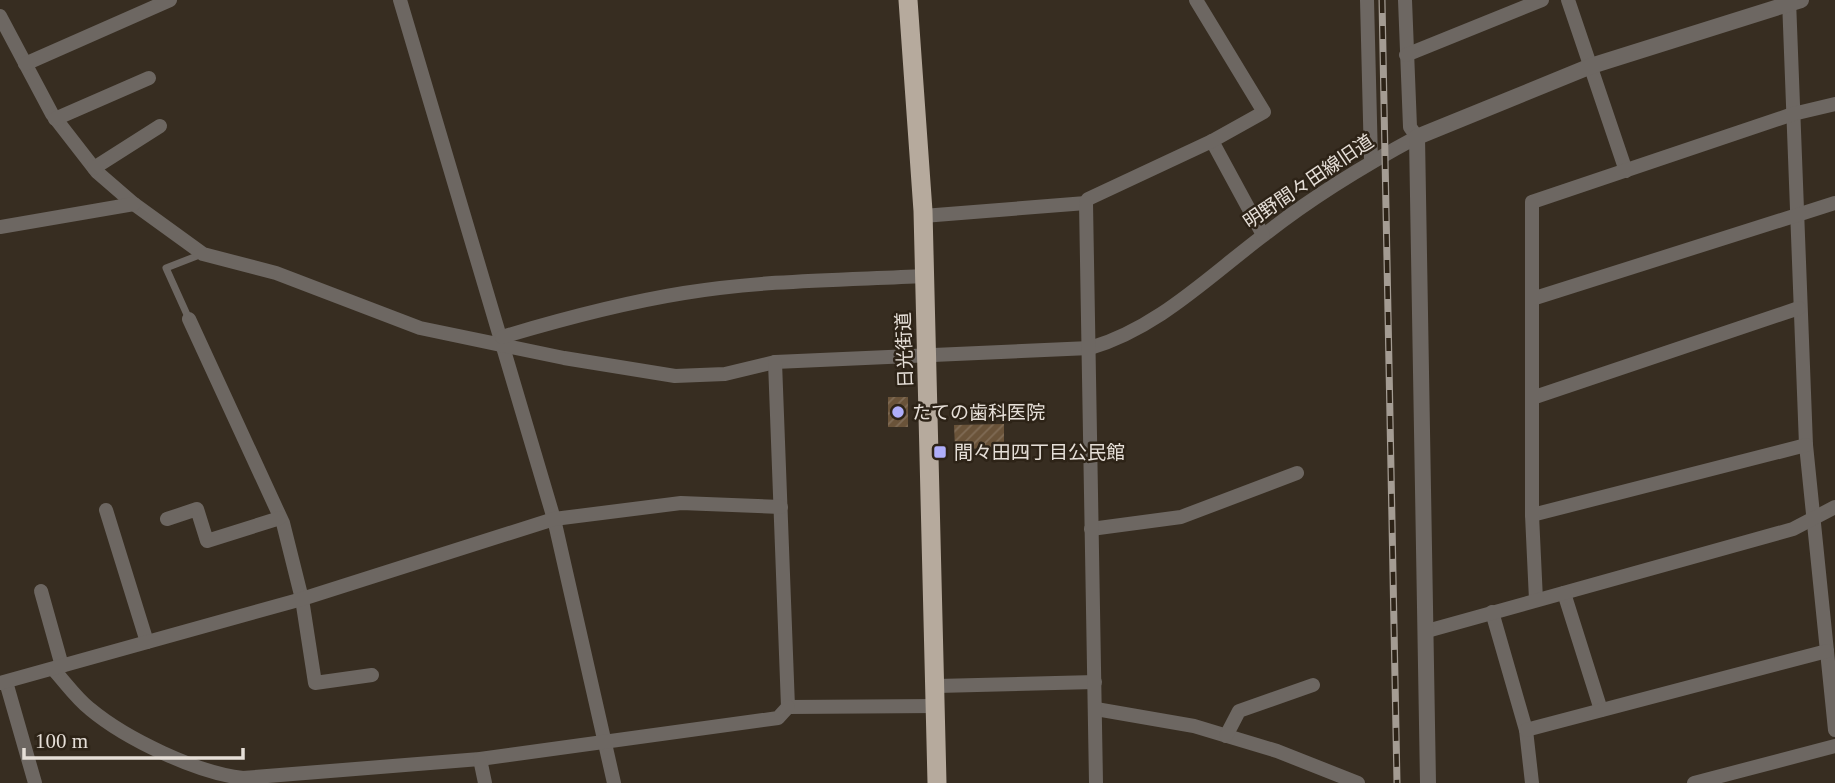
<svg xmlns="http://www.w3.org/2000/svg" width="1835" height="783" font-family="'Times New Roman','Noto Sans JP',serif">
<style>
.building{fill:url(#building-hatch)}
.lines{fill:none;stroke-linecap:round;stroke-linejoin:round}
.service{stroke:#6d6762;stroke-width:7}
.minor{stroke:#6d6762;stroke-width:14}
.tertiary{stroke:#6d6762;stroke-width:16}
.trunk{stroke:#b6aa9d;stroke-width:19}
.rail-casing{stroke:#a49c93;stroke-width:7}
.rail{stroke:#2d2317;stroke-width:4.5;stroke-dasharray:13;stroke-linecap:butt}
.poi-dot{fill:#afaefa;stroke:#2d2317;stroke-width:2.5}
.labels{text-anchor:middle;stroke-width:5;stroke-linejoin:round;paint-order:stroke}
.street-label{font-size:19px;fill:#e6dfd8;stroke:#2d2317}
.poi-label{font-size:19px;fill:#e6dfd8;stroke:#2d2317;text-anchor:start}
</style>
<defs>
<pattern id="building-hatch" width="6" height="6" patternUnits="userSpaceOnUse" patternTransform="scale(1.75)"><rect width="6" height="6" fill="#6a5339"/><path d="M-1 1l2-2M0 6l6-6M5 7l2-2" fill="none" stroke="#7f6b55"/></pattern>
</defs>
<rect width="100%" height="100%" fill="#372d21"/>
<g class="building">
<rect x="888" y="397" width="20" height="30"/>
<polygon points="1004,424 1004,448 955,449 954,425"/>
</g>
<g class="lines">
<polyline class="service" points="189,319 166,268 202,254"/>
<g class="minor">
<polyline points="400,0 554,519 614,783"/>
<polyline points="1367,0 1371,160"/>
<polyline points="1568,0 1626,171"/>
<polyline points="1789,0 1806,445 1835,730"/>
<path d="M0,16L52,114L97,172L134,204L203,254L276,273L420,328L564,358L675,376L725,374L775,362L1090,348C1158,328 1208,277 1264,235C1312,197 1363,166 1417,137L1410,127L1405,0"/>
<polyline points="1406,55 1542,0"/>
<polyline points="25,64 170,0"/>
<polyline points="55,119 149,78"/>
<polyline points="1212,141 1263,235"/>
<polyline points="94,168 160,126"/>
<polyline points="923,216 1086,203"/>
<polyline points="0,227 134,204"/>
<polyline points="1532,299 1835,203"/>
<polyline points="189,319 283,523 302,599 315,683 372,675"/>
<path d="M502,337C562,319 622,303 684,293C763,280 845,280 925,276"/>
<polyline points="775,362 788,707 937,706"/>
<polyline points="1532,398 1799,308"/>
<polyline points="106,510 147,642"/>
<polyline points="1532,515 1806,445"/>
<polyline points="167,519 197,509 207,541 280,518"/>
<polyline points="1091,529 1181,517 1297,473"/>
<polyline points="41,591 62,666"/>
<polyline points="1564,593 1601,710"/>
<polyline points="1536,600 1532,515 1532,202 1793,114 1835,104"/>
<polyline points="1492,612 1526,730 1532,783"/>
<polyline points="1427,631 1793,529 1835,507"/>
<path d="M53,669C65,682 76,698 90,709C126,739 197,773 243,778L480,759L778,718L788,707"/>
<polyline points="6,682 35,783"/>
<polyline points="0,683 302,599 554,519 681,503 781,507"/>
<polyline points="937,686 1095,682"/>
<polyline points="1096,709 1194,726 1277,751 1358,783"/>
<polyline points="1526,730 1827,651"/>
<polyline points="1226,736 1239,711 1313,685"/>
<polyline points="480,759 485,783"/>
<polyline points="1096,783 1086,203 1088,199 1212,141 1264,112 1196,0"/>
<polyline points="1694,783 1835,746"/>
</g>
<polyline class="tertiary" points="1428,783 1417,137 1591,66 1801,0"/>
<polyline class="trunk" points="908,0 923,211 937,783"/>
<g class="rail-casing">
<polyline id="rail" points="1382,0 1397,783"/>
</g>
<use href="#rail" class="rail"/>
</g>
<g class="poi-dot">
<circle cx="898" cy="412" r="7"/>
<rect x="933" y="445" width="14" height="14" rx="3.5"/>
</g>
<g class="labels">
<g class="street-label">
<text transform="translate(1308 181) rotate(-34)" y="7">明野間々田線旧道</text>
<text transform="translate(904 350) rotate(-92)" y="7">日光街道</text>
</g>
<g class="poi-label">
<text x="912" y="419">たての歯科医院</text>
<text x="954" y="459">間々田四丁目公民館</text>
</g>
</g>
<path d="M24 748v10h219v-10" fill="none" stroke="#e6dfd8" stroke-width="3.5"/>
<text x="35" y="748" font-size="21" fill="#e6dfd8" stroke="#2d2317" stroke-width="5" paint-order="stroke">100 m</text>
</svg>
